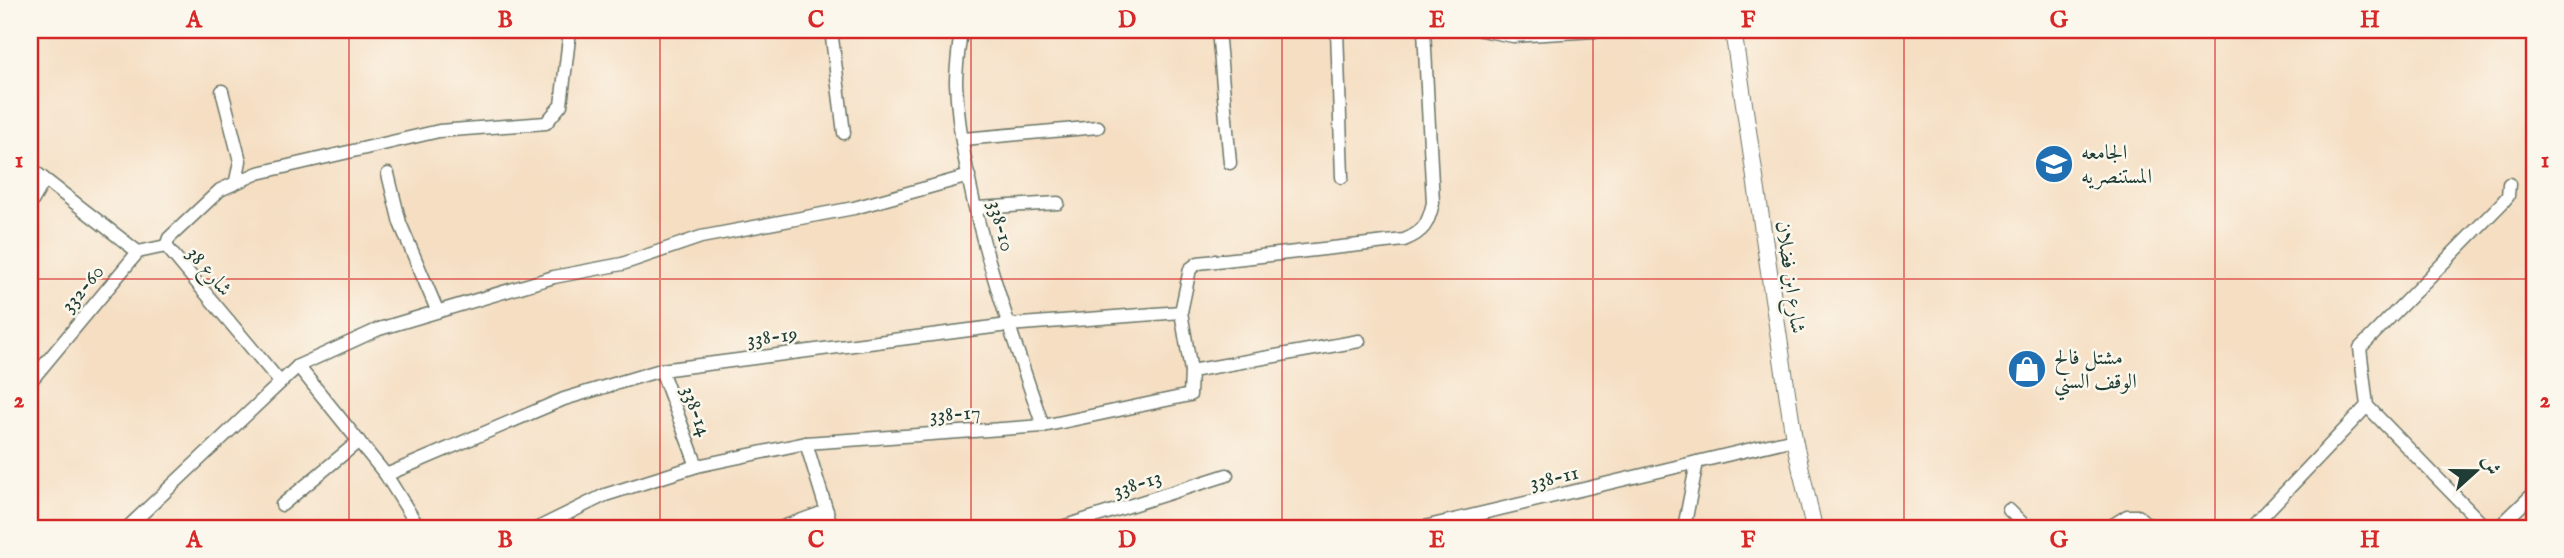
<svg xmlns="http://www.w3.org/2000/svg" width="2564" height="558" font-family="'IM FELL English',Amiri,serif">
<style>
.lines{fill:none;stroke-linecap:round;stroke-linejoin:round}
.minor-casing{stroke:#6a7566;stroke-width:15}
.tertiary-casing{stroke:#6a7566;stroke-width:18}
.minor{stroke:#fff;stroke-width:12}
.tertiary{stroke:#fff;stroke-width:16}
.grid{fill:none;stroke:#d62828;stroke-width:2;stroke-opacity:0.55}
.labels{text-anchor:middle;stroke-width:5;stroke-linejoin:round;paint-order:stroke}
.poi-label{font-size:21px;fill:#1f3d34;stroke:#fbf7ec;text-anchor:start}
.street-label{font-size:21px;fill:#1f3d34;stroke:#fbf7ec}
.neatline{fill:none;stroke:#d62828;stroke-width:2.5}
.grid-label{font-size:23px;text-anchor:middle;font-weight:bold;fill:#d62828}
</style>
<rect width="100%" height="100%" fill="#fbf7ec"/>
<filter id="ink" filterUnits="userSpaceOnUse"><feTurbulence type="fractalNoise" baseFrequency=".0143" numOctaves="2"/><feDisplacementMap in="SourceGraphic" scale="14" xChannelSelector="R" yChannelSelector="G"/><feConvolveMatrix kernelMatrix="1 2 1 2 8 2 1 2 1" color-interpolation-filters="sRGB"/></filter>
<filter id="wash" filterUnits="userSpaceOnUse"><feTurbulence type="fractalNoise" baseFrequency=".00686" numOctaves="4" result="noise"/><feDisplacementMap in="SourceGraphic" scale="28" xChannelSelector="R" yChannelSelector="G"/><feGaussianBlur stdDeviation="1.57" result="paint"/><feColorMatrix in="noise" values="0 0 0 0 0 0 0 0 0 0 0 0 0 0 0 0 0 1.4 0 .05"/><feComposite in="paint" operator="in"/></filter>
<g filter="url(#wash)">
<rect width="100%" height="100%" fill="#f5dec2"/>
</g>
<g filter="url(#ink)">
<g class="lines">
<g class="minor-casing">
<g id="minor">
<polyline points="831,30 844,133"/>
<path d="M961,30C959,47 956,66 956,83C961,195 1007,321 1043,426"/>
<polyline points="1218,30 1230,163"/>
<polyline points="1337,30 1342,177"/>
<polyline points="1481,30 1513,36 1612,30"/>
<polyline points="222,91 240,161 236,181"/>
<polyline points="963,139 1098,127"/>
<polyline points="30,168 138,252 166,246 280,382"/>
<polyline points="388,174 400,223 437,310"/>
<polyline points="30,205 44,181"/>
<polyline points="977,208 1058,203"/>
<polyline points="166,246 169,238 220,190 258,173 439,131 546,123 561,105 570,30"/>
<polyline points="298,366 386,475 419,528"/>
<polyline points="661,370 697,466"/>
<path d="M1191,371L1181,312L1190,269L1198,263L1404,240C1424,232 1428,224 1433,203L1424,30"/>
<polyline points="30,382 138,252"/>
<polyline points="806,443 832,528"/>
<polyline points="386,475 564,399 661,370 1008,325 1181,312"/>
<polyline points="282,505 359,441"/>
<polyline points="2009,510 2027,528"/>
<polyline points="127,528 298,366 379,329 554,277 622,264 701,237 854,208 969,176"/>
<polyline points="538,528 605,495 697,466 806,443 1043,426 1190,395 1191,371 1359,341"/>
<polyline points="780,528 827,511"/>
<polyline points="1059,528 1227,475"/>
<polyline points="1420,528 1697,462"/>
<polyline points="1684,528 1697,462 1794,439"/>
<polyline points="2108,528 2127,516 2138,516 2151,528"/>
<polyline points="2251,528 2367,406"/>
<polyline points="2486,528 2367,406 2360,348 2502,203 2508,196 2509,184"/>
<polyline points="2498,528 2534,493"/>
</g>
</g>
<g class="tertiary-casing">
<polyline id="tertiary" points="1733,30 1794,439 1814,528"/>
</g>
<use href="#minor" class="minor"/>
<use href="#tertiary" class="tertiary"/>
</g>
</g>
<path class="grid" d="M349,30V528M660,30V528M971,30V528M1282,30V528M1593,30V528M1904,30V528M2215,30V528M30,279H2534"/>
<defs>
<g id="university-disc" transform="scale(2.0125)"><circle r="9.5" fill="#1f6fb2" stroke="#fbf7ec"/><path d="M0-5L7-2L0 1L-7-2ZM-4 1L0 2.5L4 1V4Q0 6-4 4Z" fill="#fff"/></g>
<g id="shop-disc" transform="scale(2.0125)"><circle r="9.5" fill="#1f6fb2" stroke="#fbf7ec"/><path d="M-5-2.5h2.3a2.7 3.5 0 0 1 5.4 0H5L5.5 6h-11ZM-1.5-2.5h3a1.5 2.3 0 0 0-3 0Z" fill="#fff"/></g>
</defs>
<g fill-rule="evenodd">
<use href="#university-disc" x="2054" y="164"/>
<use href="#shop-disc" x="2027" y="369"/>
</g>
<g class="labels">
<g class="poi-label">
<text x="2081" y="159">الجامعه<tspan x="2081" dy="24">المستنصريه</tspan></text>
<text x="2054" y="364">مشتل فالح<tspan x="2054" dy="24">الوقف السني</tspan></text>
</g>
<g class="street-label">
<text transform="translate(1002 226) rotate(75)" y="7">338-10</text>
<text transform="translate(210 271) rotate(50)" y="7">شارع 38</text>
<text transform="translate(1791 277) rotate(82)" y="7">شارع ابن فضلان</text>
<text transform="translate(82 288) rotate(-50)" y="7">332-60</text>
<text transform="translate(772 336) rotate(-7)" y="7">338-19</text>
<text transform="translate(697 411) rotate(70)" y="7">338-14</text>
<text transform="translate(955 413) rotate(-4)" y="7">338-17</text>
<text transform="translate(1554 477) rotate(-13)" y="7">338-11</text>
<text transform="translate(1137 483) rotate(-18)" y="7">338-13</text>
</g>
</g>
<rect width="2564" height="558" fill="none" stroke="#fbf7ec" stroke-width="77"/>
<g transform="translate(2476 471) rotate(69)" stroke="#fbf7ec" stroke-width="5" paint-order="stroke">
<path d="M0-5L12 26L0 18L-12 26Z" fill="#1f3d34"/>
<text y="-10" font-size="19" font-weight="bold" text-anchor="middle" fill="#1f3d34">ش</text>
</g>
<rect x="38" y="38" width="2488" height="482" class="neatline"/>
<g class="grid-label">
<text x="194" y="27">A</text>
<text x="505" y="27">B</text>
<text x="816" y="27">C</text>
<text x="1127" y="27">D</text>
<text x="1437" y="27">E</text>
<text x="1748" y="27">F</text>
<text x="2059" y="27">G</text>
<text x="2370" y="27">H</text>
<text x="19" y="167">1</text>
<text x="2545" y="167">1</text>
<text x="19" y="407">2</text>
<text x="2545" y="407">2</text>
<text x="194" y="547">A</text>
<text x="505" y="547">B</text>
<text x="816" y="547">C</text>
<text x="1127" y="547">D</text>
<text x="1437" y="547">E</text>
<text x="1748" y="547">F</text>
<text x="2059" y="547">G</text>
<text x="2370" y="547">H</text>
</g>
</svg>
